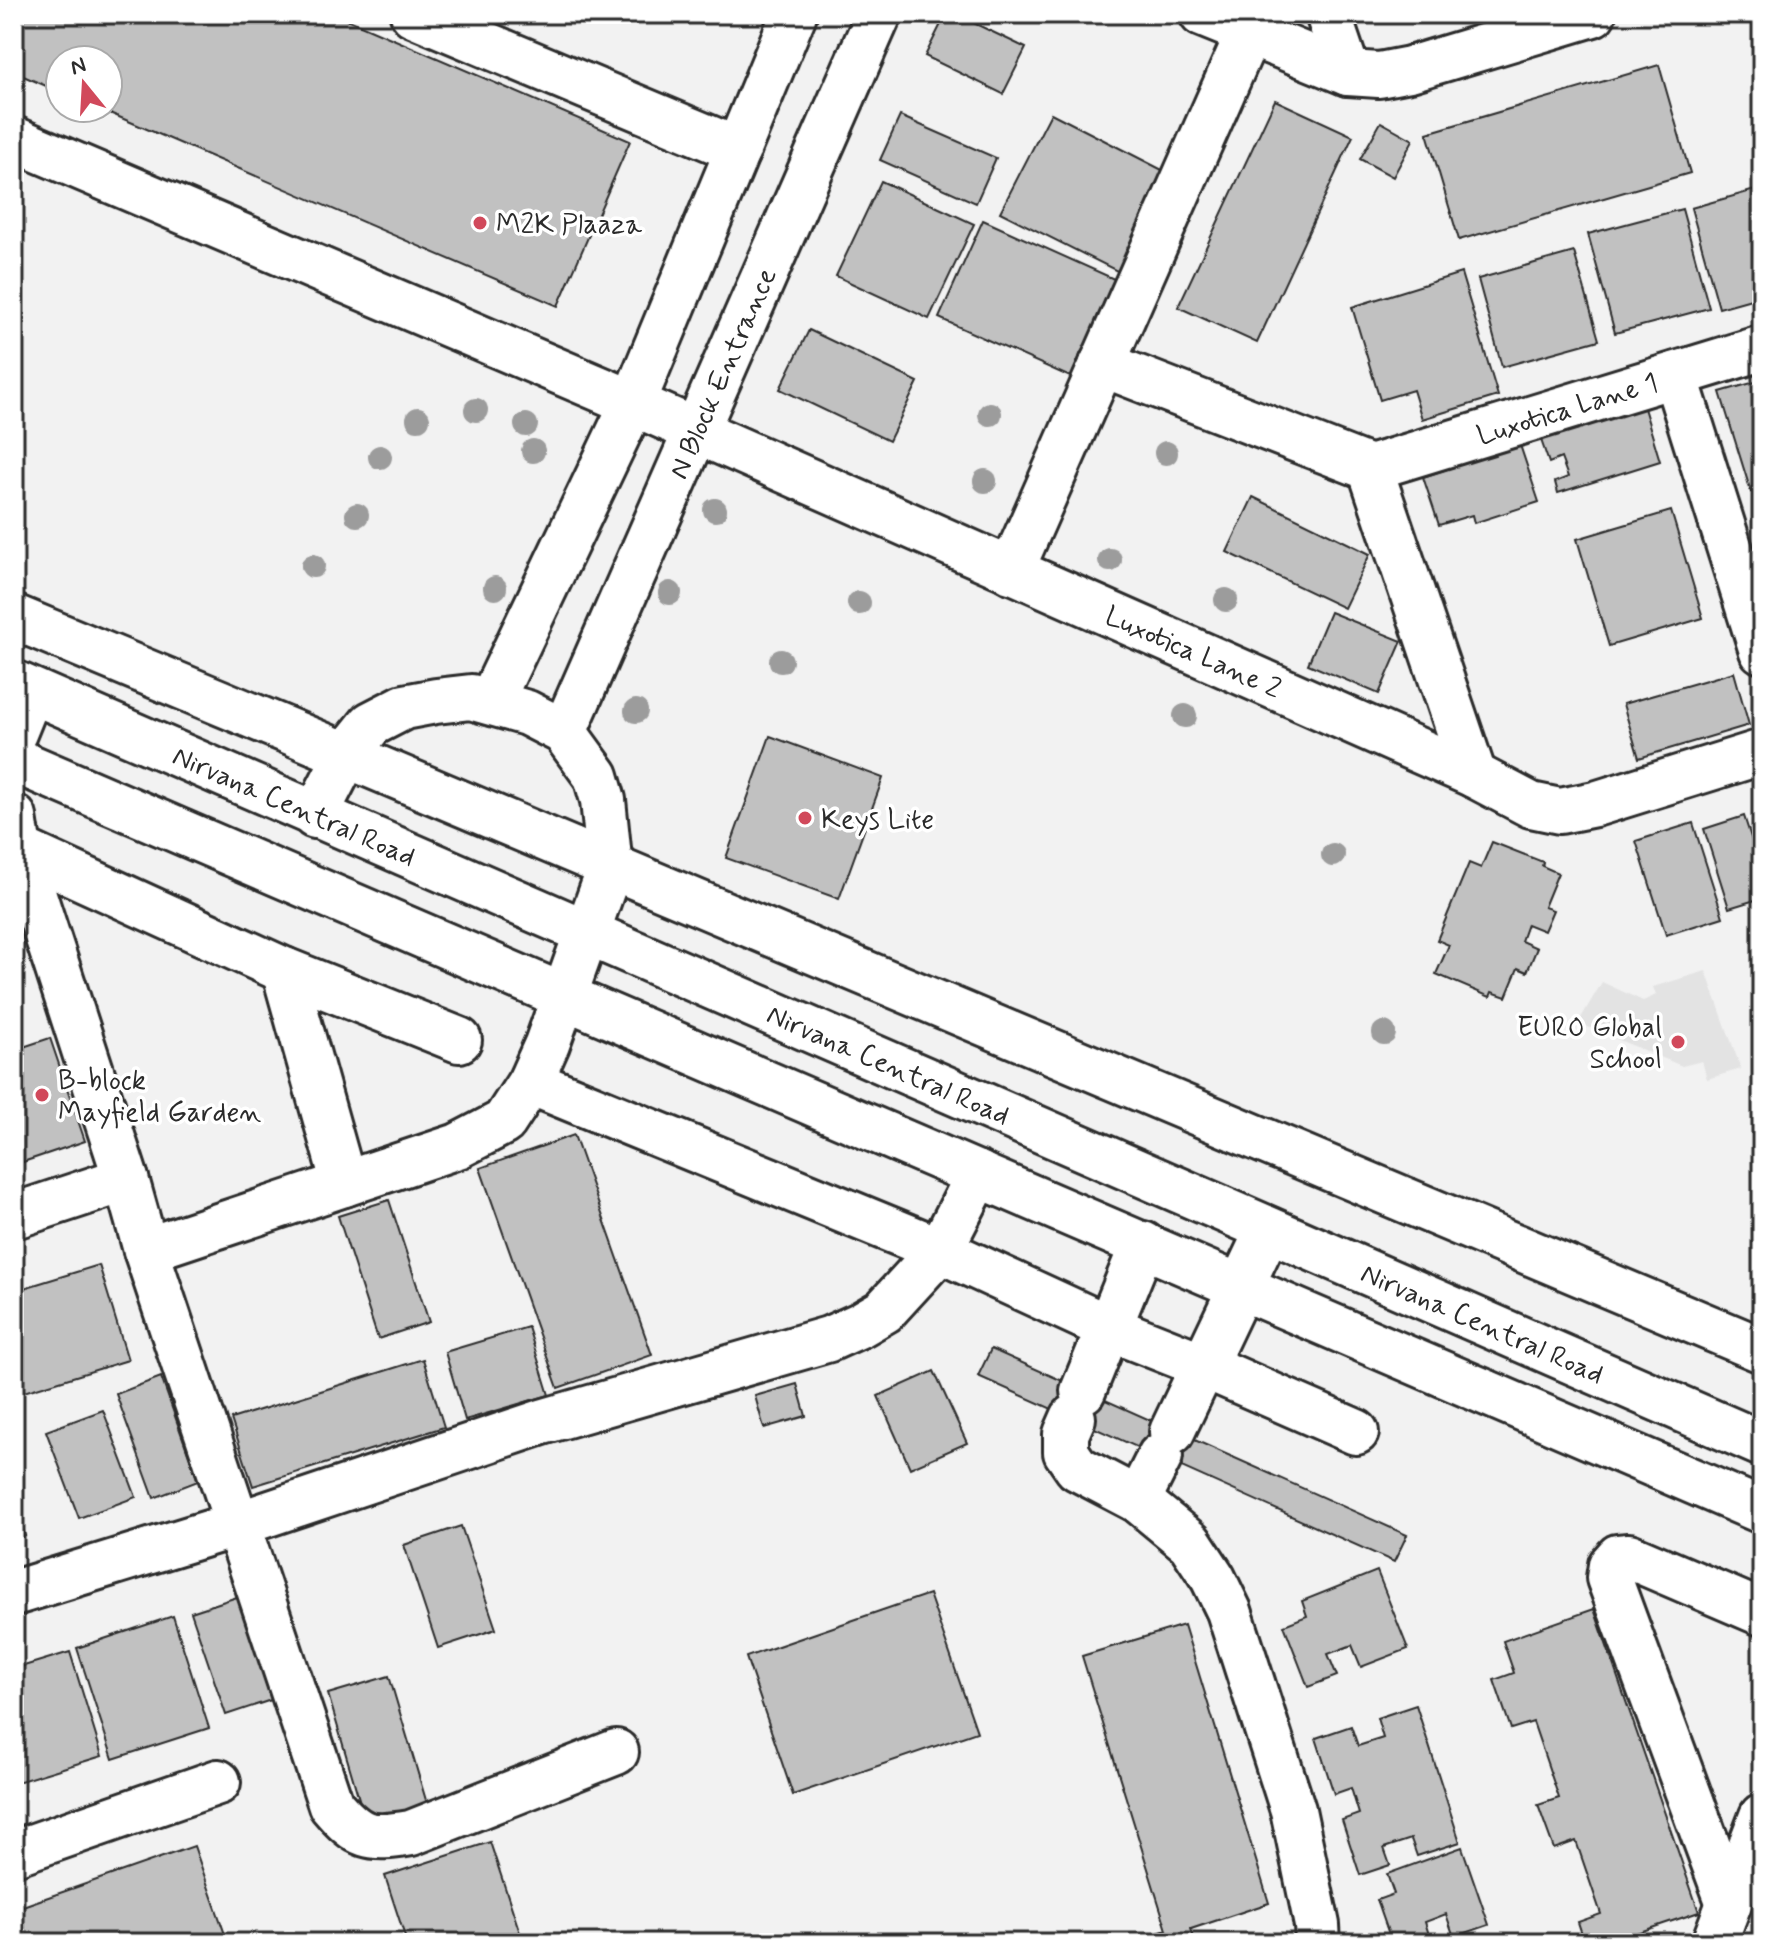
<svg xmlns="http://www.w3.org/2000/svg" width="1776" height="1957" font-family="Mynerve,sans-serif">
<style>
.built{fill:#e3e3e3}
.building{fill:#c1c1c1;stroke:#2b2b2b;stroke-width:2}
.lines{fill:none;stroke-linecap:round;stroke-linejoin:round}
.minor-casing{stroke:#2b2b2b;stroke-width:50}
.major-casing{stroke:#2b2b2b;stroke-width:50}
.minor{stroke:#fff;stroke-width:44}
.major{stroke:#fff;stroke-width:44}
.tree{fill:#9c9c9c}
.poi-dot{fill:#d1495b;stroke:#fff;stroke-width:3}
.labels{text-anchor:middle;stroke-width:7;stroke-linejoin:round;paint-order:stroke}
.poi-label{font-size:28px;fill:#2b2b2b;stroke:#fff;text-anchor:start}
.street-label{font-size:28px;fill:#2b2b2b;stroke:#fff}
</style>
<rect width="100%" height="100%" fill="#f2f2f2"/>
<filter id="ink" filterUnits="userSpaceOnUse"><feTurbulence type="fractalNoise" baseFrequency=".0125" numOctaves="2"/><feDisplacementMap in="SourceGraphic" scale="16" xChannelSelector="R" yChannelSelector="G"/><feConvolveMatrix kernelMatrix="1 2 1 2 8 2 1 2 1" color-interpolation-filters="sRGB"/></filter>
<g filter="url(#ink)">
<polygon class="built" points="1706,971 1741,1069 1707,1079 1702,1061 1682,1066 1578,1023 1602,982 1643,1001 1656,995 1653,987"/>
<g class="building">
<polygon points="14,14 335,14 630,141 558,306 98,108 108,108 108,60 60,60 60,92 14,72"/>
<polygon points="946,14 955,14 1026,48 1003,94 925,56"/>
<polygon points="1659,65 1690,173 1459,240 1427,133"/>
<polygon points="1275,100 1353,136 1257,343 1178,307"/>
<polygon points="1051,113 1174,176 1123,274 1000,212"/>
<polygon points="900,116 996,158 976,203 880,160"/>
<polygon points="1381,122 1413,140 1393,177 1360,159"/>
<polygon points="881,181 974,224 929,319 836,276"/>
<polygon points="1762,188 1762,296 1719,308 1691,208"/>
<polygon points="1682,209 1709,308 1615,333 1588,234"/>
<polygon points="983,220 1123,283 1079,381 939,318"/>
<polygon points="1574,252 1599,340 1502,367 1478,279"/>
<polygon points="1461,273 1498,396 1422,419 1413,390 1380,400 1352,307"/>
<polygon points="809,330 918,382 889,441 780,389"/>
<polygon points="1762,380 1762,489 1751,492 1720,392"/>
<polygon points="1644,408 1660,461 1558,493 1555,482 1568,477 1561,458 1549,463 1541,440"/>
<polygon points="1520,445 1539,502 1474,523 1472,515 1439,525 1423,477"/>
<polygon points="1253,497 1370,554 1344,608 1227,552"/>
<polygon points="1671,511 1703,618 1609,646 1577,539"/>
<polygon points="1330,612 1402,641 1379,694 1308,664"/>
<polygon points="1734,672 1749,725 1639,758 1623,704"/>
<polygon points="770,736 883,778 839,899 726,858"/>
<polygon points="1744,816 1756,853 1762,851 1762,898 1729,908 1704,829"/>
<polygon points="1693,823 1723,917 1666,935 1636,841"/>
<polygon points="1492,842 1543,862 1542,866 1558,873 1544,907 1553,910 1544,931 1527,924 1521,941 1537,948 1527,972 1518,968 1506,997 1492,992 1490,997 1436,974 1449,945 1437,940 1469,863 1481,868"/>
<polygon points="50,1038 85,1141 14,1165 14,1050"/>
<polygon points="574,1135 652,1355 558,1388 480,1168"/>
<polygon points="389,1200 429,1322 378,1339 338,1216"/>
<polygon points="99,1265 128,1360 14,1395 14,1291"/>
<polygon points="528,1327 549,1395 465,1420 445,1352"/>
<polygon points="991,1349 1407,1535 1394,1562 978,1376"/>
<polygon points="423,1359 444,1427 253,1486 231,1419"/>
<polygon points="934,1371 967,1443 910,1468 878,1396"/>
<polygon points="161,1377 198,1481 154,1498 116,1394"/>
<polygon points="797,1384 806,1416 764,1428 755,1396"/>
<polygon points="103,1410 136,1497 79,1518 46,1431"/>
<polygon points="14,1503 25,1536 14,1539"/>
<polygon points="461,1526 496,1629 438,1648 404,1545"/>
<polygon points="1377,1571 1408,1649 1361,1667 1352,1645 1328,1654 1337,1676 1308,1687 1284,1625 1307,1616 1302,1601"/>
<polygon points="929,1594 977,1732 793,1795 746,1657"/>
<polygon points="240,1596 274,1699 226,1715 191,1612"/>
<polygon points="1594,1609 1699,1912 1607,1943 1585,1943 1578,1922 1601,1914 1576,1841 1554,1849 1538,1805 1559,1798 1533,1722 1511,1729 1494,1680 1514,1673 1503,1641"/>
<polygon points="173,1616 209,1728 113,1759 77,1648"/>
<polygon points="1184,1625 1269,1903 1191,1929 1196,1943 1125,1943 1167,1930 1082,1656"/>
<polygon points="70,1652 102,1756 14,1783 14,1669"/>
<polygon points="389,1676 428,1807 367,1826 328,1694"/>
<polygon points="1416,1705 1460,1842 1417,1856 1411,1839 1384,1848 1390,1865 1360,1875 1342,1820 1359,1814 1351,1788 1334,1794 1316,1738 1351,1726 1358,1746 1383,1738 1377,1718"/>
<polygon points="490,1842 522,1939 508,1943 407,1943 385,1876"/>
<polygon points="194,1846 228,1943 21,1943 14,1922 14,1909"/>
<polygon points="1462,1847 1489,1925 1454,1937 1446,1914 1425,1922 1431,1941 1392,1943 1377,1900 1394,1894 1387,1874"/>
</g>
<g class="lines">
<g class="minor-casing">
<g id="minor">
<polyline points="413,14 738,150"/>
<polyline points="1202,14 1348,73 1379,75 1410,69 1593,14"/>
<polyline points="1328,14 1348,73"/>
<path id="s1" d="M14,139L633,403L1474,775L1531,805L1560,811L1595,804L1762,752"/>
<polyline points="1102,364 1370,468 1474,775"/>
<polyline points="1675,375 1762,651"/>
<path id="s2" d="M1370,468L1762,348"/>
<polyline points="1011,571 1248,34"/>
<path d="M14,617C598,858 1179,1106 1762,1350"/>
<polyline points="491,701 633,403 794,14"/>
<path id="s3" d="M564,732L879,14"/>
<polyline points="14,733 31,691"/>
<path d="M14,817L19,849L126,1179L146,1250L331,1805C359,1838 369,1840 411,1833L616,1752"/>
<polyline points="19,849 284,970 459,1040"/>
<polyline points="284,970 344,1184"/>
<polyline points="530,1082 940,1250 1109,1328 1205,1366 1356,1432"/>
<polyline points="14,1216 126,1179"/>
<polyline points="146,1250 458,1146 504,1122 530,1082 547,1044 610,868 603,800 596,776 564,732 527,713 471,697 436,701 404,707 371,724 347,754 315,816"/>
<polyline points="1083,1391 1143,1244"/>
<polyline points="1073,1418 1066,1434 1066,1452 1077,1468 1138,1500 1190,1543 1213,1578 1229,1611 1293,1810 1317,1925 1318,1943"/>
<polyline points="1172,1432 1268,1230"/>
<polyline points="1138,1500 1160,1456"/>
<polyline points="14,1593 238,1524 542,1422 829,1339 860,1325 884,1311 940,1250 979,1174"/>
<polyline points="14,1853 218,1782"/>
<polyline points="1728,1901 1609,1578 1611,1565 1618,1557 1629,1556 1762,1613"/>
<polyline points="1714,1943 1762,1816"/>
</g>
</g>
<g class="major-casing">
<g id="major">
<path id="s4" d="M14,683L1762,1444"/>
<polyline points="14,760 1762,1511"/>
</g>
</g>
<use href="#minor" class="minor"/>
<use href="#major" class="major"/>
</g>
<g class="tree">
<circle cx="476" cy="410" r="12"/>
<circle cx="990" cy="414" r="12"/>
<circle cx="418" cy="419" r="12"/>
<circle cx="526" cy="425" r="12"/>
<circle cx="533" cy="451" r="12"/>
<circle cx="1166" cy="453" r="12"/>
<circle cx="380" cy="457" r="12"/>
<circle cx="985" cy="481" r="12"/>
<circle cx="715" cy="510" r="12"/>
<circle cx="357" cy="515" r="12"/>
<circle cx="1110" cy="560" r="12"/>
<circle cx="313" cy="566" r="12"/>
<circle cx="495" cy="588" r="12"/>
<circle cx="670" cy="593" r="12"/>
<circle cx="1226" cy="600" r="12"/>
<circle cx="859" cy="603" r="12"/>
<circle cx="781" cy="661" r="12"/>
<circle cx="636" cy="711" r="12"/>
<circle cx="1185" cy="716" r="12"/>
<circle cx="1333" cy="855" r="12"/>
<circle cx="1384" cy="1033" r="12"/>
</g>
</g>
<g class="poi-dot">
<circle cx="480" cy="223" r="8"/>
<circle cx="805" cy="818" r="8"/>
<circle cx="1678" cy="1042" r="8"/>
<circle cx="42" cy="1095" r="8"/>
</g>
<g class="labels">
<g class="poi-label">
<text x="496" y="233">M2K Plaaza</text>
<text x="821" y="828">Keys Lite</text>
<text x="1662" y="1036" text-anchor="end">EURO Global<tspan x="1662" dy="32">School</tspan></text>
<text x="58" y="1089">B-block<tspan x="58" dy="32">Mayfield Garden</tspan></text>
</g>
<g class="street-label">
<text dy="10" stroke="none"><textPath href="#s3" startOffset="392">N Block Entrance</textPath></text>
<text dy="10" stroke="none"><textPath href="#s2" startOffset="206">Luxotica Lane 1</textPath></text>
<text dy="10" stroke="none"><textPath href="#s1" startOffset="1286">Luxotica Lane 2</textPath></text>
<text dy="10" stroke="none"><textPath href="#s4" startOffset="306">Nirvana Central Road</textPath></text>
<text dy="10" stroke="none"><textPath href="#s4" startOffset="954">Nirvana Central Road</textPath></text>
<text dy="10" stroke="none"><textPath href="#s4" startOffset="1602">Nirvana Central Road</textPath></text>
</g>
</g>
<rect width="1776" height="1957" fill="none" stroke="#fff" stroke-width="48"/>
<rect x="24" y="24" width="1728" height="1909" fill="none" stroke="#2b2b2b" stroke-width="3" filter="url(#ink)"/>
<g transform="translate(84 84) rotate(342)"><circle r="38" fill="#ffffff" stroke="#aaaaaa" stroke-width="2"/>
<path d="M0-6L14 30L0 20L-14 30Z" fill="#d1495b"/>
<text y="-12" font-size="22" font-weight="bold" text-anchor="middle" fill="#2b2b2b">N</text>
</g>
</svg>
